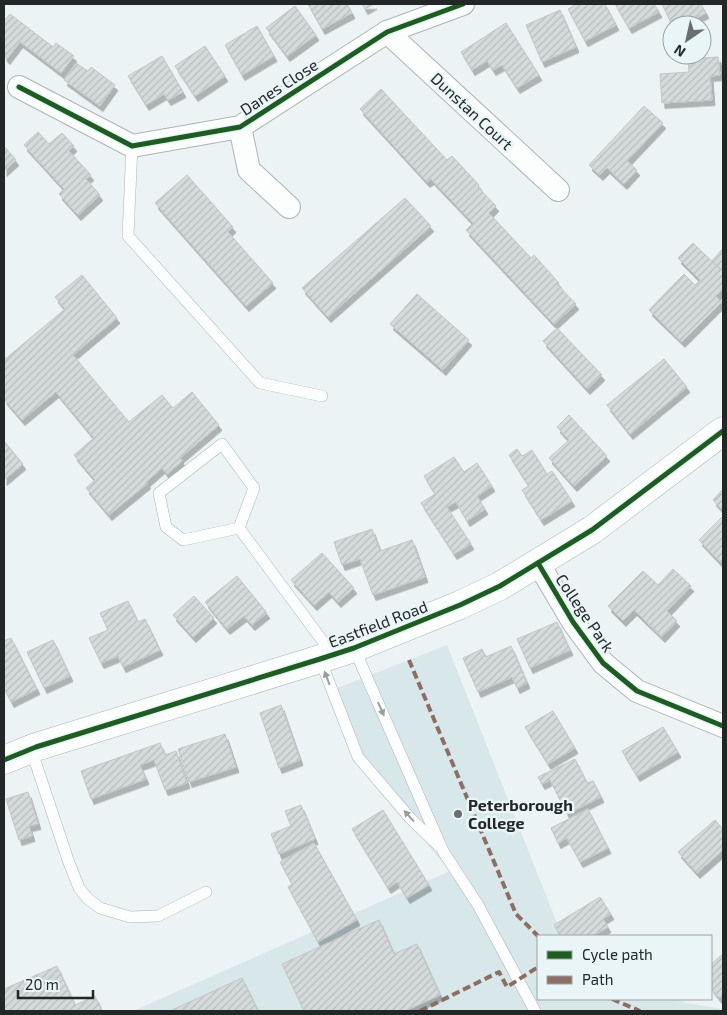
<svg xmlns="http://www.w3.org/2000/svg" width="727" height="1015" font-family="'Exo 2',sans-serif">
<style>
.built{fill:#d8e7e9}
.building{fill:url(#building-hatch);stroke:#c1c5c6;filter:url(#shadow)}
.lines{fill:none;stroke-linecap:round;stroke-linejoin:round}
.lane-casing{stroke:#aeb4b5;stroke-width:12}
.street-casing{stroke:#aeb4b5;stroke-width:24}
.secondary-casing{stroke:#aeb4b5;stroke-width:29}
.lane{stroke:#fcfdfd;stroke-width:11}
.street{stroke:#fcfdfd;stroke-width:22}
.secondary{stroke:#fcfdfd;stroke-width:28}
.quiet{stroke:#8d6e63;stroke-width:4;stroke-dasharray:8 4;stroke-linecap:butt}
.cycleway-casing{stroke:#e9f5f7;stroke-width:8}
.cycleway{stroke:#1b5e20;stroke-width:5}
.oneway{fill:#9a9d9d}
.poi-dot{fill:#696e6f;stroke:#e9f5f7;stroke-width:2}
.labels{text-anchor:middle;stroke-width:5;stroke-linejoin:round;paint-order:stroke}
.street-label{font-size:16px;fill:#232728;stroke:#e9f5f7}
.poi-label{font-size:16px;font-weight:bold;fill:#232728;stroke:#e9f5f7;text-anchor:start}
</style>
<defs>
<pattern id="building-hatch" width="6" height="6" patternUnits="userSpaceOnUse" patternTransform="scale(1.25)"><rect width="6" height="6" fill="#d5dbdb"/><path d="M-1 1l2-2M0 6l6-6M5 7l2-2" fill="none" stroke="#b7bcbc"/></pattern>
<filter id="shadow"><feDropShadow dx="3" dy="5.5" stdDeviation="0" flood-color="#0004"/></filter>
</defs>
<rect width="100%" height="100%" fill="#ecf3f4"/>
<polygon class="built" points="447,645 562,936 538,936 538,999 675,999 687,1003 723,1009 723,1011 133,1011 450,871 354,758 327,692"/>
<g class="building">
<polygon points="308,4 347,4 352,13 322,29"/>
<polygon points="362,4 374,4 365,9"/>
<polygon points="577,4 605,4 616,25 585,41 568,9"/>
<polygon points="615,4 654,4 659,12 629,28"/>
<polygon points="662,4 701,4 706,13 681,25 672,25"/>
<polygon points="295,6 316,35 287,56 266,28"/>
<polygon points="560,10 576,47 542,62 526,25"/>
<polygon points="10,14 53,47 56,43 74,56 61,73 20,42 7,59 4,56 4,21"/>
<polygon points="506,23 539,75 517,88 502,65 493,70 487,61 472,70 461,52"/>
<polygon points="257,26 274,56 242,75 225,45"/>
<polygon points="205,46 225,76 195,96 175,66"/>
<polygon points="162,56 183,92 168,100 164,94 146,105 128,76"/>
<polygon points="718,57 720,75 710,76 712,100 662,103 660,74 689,72 688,59"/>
<polygon points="76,63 88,71 91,67 115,85 100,106 64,80"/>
<polygon points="381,89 447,160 452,156 479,185 478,187 496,206 489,213 531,258 534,255 559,283 557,284 576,304 554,324 466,230 473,223 431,179 427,182 360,109"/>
<polygon points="644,106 663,123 627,161 637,170 624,184 607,168 600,175 589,165"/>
<polygon points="38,132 49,144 62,133 74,146 69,151 91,175 86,179 100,195 78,215 59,194 64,189 24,145"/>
<polygon points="4,146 16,160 4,171"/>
<polygon points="187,175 233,227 228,232 273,283 246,306 155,203"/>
<polygon points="405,198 431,226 328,317 302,288"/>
<polygon points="693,243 723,272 723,289 716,296 722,302 682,342 649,310 684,274 695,285 700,280 678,258"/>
<polygon points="723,248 723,271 712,261"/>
<polygon points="82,275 117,318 73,355 129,422 162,395 173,408 192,392 219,425 180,458 182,461 167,474 162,468 146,482 148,483 109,515 86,488 95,480 74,455 94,438 56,392 22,420 4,399 4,360 65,309 55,297"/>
<polygon points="417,294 469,340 443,370 390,324"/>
<polygon points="557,328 602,375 587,389 543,341"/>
<polygon points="664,359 687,387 630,434 607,405"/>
<polygon points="569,415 607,456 574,486 549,458 569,440 557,427"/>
<polygon points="4,441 23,464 4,480"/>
<polygon points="517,449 522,456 532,450 547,474 552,471 572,501 541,520 522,490 529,486 509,455"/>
<polygon points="454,457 464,472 477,463 492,486 477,496 485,509 467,521 456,502 447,507 471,544 454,554 421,503 435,494 424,476"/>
<polygon points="723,489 723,511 713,500"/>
<polygon points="723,516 723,561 721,563 699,540"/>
<polygon points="372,529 380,551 412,540 425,577 373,595 360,559 342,565 334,542"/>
<polygon points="322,553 354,588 338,602 329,592 314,605 291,580"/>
<polygon points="673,569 691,586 667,611 677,621 662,637 634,610 623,621 608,606 643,571 658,585"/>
<polygon points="237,576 267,613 252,625 244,616 227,629 205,602"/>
<polygon points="194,596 214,618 193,637 173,615"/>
<polygon points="128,601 138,622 145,619 160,650 123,667 118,656 101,663 89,638 108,630 100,613"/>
<polygon points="557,622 570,650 530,668 517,639"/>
<polygon points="11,638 37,689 11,702 4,688 4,641"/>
<polygon points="53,640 70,676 44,688 27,652"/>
<polygon points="511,646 527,683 517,688 512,677 478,692 463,658 482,649 486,657"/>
<polygon points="281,705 300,760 279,768 260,713"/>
<polygon points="553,711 575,748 548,764 525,727"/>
<polygon points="663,727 678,752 637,776 622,751"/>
<polygon points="225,734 236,767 189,782 178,749"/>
<polygon points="160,743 165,755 176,751 187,783 165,790 154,760 140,765 146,779 91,799 81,771"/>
<polygon points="575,759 587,783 593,781 601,797 567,814 550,780 542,784 538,777"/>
<polygon points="28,792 38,824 29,826 32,836 19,840 6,799"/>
<polygon points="301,805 315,839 279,854 271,834 291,826 285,811"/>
<polygon points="588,809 608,848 580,862 567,838 558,843 551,828"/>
<polygon points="383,810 429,885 407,898 397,882 388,888 352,829"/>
<polygon points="715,820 723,829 723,850 697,873 678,852"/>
<polygon points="314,843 357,920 318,942 288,887 292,884 280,862"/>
<polygon points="600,897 611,914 603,919 608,927 593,936 561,936 554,925"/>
<polygon points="379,920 394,954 417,944 440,995 405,1011 304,1011 282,964"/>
<polygon points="723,954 723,995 719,998 711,988 711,964"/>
<polygon points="57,966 75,1005 95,996 102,1011 4,1011 4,989"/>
<polygon points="242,978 258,1011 170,1011"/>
</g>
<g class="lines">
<g class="lane-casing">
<g id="lane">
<polyline points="132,146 128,236 260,383 322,396"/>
<polyline points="239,528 254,488 222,444 159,493 166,527 183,540 239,528 333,655"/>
<polyline points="354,648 443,851 478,905 535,1011"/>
<polyline points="320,659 358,757 410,818 439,846"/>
<polyline points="31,749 68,860 79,888 88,899 100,908 130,917 158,916 206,892"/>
</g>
</g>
<g class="street-casing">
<g id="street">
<polyline points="387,32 558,190"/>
<polyline points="19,87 132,146 240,127 387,32 463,4"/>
<polyline points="240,127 249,170 289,207"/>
<polyline points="538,563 573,622 603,663 637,691 723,726"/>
</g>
</g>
<g class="secondary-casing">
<polyline id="secondary" points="4,760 36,747 320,659 354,648 460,605 500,586 592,530 723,431"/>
</g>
<use href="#lane" class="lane"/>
<use href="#street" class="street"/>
<use href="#secondary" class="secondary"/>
<g class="quiet">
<polyline points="409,660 516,914 538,936"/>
<polyline points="612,999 640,1011"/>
<polyline points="420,1011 499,972 507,987 538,967"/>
</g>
<g class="cycleway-casing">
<g id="cycleway">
<polyline points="19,87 132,146 240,127 387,32 463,4"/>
<polyline points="538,563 573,622 603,663 637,691 723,726"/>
<polyline points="4,760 36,747 320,659 354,648 460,605 500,586 592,530 723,431"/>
</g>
</g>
<use href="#cycleway" class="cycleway"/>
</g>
<defs><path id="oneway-solid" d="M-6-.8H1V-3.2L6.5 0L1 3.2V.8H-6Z" transform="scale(1.25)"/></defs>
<g class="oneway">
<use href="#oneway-solid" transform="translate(327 678) rotate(-111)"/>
<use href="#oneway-solid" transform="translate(381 709) rotate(66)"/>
<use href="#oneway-solid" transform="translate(409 816) rotate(-132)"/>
</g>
<circle class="poi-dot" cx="458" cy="814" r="5"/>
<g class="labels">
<g class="street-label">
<text transform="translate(279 87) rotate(-33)" y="6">Danes Close</text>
<text transform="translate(472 111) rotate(43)" y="6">Dunstan Court</text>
<text transform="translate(585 613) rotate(56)" y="6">College Park</text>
<text transform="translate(378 624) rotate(-21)" y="6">Eastfield Road</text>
</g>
<g class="poi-label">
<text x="468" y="811">Peterborough<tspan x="468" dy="18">College</tspan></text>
</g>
</g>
<rect width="727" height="1015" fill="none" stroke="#232728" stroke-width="10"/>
<rect x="537" y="935" width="175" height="65" fill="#e9f5f7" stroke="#9aa3a4"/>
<rect x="547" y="951" width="25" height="8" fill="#1b5e20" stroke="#9aa3a4"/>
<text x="582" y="960" font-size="15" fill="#232728">Cycle path</text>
<rect x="547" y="976" width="25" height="8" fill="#8d6e63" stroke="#9aa3a4"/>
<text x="582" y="985" font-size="15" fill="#232728">Path</text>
<g transform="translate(687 40) rotate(214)"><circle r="24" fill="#e9f5f7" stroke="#9aa3a4"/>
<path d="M0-4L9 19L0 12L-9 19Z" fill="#696e6f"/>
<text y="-8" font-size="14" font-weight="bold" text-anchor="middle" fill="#232728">N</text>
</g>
<path d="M18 990v8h75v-8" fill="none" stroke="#232728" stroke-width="2.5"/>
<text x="25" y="990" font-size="15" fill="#232728" stroke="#e9f5f7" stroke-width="4" paint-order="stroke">20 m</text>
</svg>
